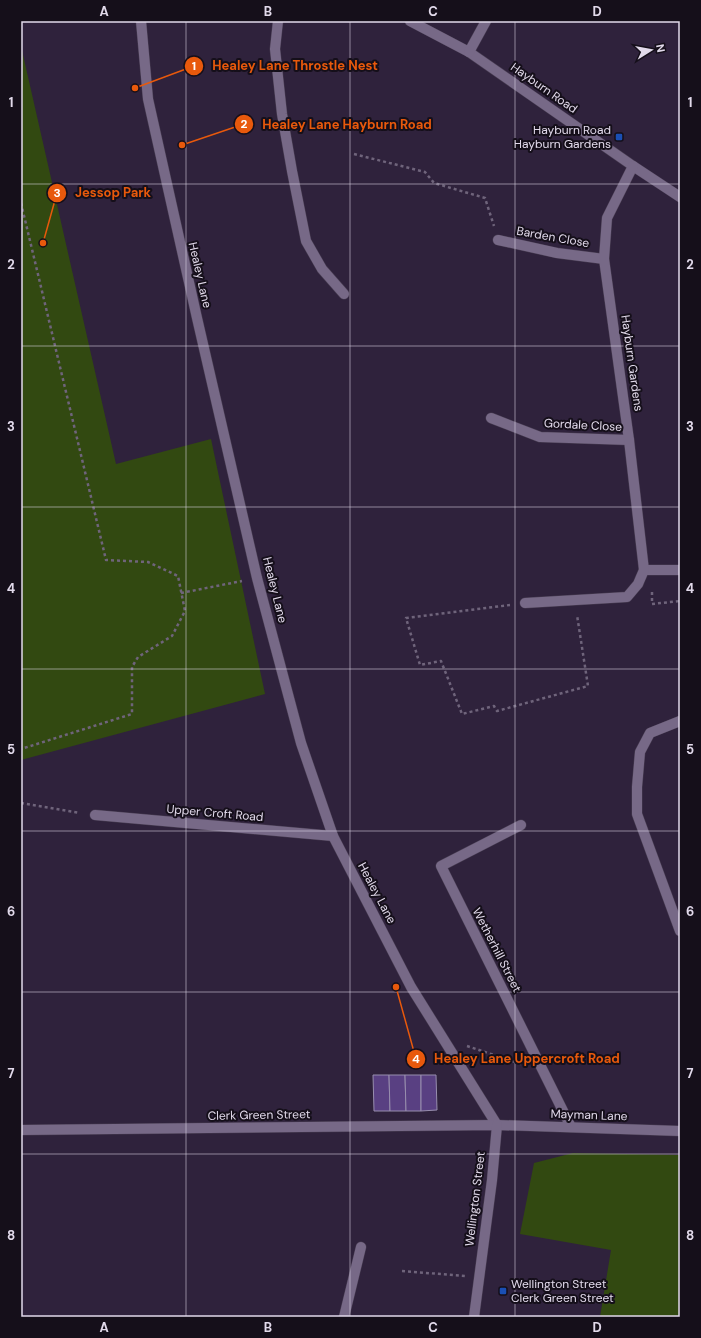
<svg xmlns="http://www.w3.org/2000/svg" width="701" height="1338" font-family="'DM Sans',sans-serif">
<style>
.green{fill:#324911}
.building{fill:#594082;stroke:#988eae}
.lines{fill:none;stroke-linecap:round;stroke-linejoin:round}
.lane-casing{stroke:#483d52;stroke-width:11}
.street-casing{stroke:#483d52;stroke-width:11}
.secondary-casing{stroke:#483d52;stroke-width:11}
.path{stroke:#6f647b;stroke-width:2.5;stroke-dasharray:3 3;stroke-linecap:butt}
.lane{stroke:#776987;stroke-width:10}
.street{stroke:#776987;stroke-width:10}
.secondary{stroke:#776987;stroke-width:10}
.grid{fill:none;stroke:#e2daeb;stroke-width:1;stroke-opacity:0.55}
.transit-dot{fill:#1a4fb4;stroke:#150f1a;stroke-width:1.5}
.labels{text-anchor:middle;stroke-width:4;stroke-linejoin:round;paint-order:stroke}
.street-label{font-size:12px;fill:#e2daeb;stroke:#150f1a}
.poi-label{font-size:12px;fill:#e2daeb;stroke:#150f1a;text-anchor:end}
.leader{fill:none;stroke:#e8590c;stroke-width:1.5}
.callout-dot{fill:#e8590c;stroke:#150f1a;stroke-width:1.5}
.mark-label{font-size:12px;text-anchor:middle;font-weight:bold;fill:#fff}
.callout-label{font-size:13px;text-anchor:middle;font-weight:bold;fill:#e8590c;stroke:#150f1a;stroke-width:4;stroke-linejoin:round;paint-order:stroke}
.neatline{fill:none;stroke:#e2daeb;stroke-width:1.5}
.grid-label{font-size:13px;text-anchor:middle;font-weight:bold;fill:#e2daeb}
</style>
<rect width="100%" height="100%" fill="#2f223c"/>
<g class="green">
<polygon points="21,46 116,464 211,439 265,694 21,760"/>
<polygon points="573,1153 680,1155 680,1317 600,1317 611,1250 520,1234 534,1163"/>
</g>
<g class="building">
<polygon points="373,1075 389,1075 390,1111 374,1111"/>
<polygon points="389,1075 405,1075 406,1111 390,1111"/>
<polygon points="405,1075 421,1075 421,1111 406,1111"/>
<polygon points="421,1075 436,1075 437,1110 421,1111"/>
</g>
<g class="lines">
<g class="lane-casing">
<g id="lane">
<polyline points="278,21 275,49 282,114 292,171 306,241 322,269 344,294"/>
<polyline points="680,721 650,733 640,752 637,787 637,814 680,931"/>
<polyline points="344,1317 361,1247"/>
</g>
</g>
<g class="street-casing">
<g id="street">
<polyline points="410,21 469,52 633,166 680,197"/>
<polyline points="469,52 486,21"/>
<polyline points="498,240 557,253 604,259"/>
<polyline points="491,418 540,437 629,440"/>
<polyline points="644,570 680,570"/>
<polyline points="525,603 627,597 638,584 644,570 629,440 604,259 607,218 633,166"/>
<polyline points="95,815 333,836"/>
<polyline points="521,825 441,866 571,1127"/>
</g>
</g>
<g class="secondary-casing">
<g id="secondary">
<polyline points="141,21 148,99 197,318 257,578 301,743 333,836 411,987 497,1125"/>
<polyline points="21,1130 497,1125 680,1131"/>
<polyline points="474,1317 492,1180 497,1125"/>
</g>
</g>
<g class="path">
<polyline points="354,154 425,172 434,183 485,198 494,226"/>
<polyline points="21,203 106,560 148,562 178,576 185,611 172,636 138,657 132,667 132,714 21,749"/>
<polyline points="652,592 652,604 680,601"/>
<polyline points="181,593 242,581"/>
<polyline points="510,605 406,618 420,665 441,661 462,714 494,706 497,711 588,686 577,615"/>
<polyline points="21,803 80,813"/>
<polyline points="467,1046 521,1064"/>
<polyline points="402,1271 465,1276"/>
</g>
<use href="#lane" class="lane"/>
<use href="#street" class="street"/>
<use href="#secondary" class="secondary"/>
</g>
<path class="grid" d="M186,21V1317M350,21V1317M515,21V1317M21,184H680M21,346H680M21,507H680M21,669H680M21,831H680M21,992H680M21,1154H680"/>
<g class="transit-dot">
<rect x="615" y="133" width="8" height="8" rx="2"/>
<rect x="499" y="1287" width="8" height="8" rx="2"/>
</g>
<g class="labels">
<g class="street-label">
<text transform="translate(544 88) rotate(35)" y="4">Hayburn Road</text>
<text transform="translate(553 237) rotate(10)" y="4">Barden Close</text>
<text transform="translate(200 275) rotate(77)" y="4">Healey Lane</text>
<text transform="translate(632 363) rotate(82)" y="4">Hayburn Gardens</text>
<text transform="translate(583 425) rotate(3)" y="4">Gordale Close</text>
<text transform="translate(275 590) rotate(76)" y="4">Healey Lane</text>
<text transform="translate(215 813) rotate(5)" y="4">Upper Croft Road</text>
<text transform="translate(377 893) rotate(62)" y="4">Healey Lane</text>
<text transform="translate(497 950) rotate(63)" y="4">Wetherhill Street</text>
<text transform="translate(259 1115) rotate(-1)" y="4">Clerk Green Street</text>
<text transform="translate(589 1115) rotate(2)" y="4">Mayman Lane</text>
<text transform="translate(475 1199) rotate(-83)" y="4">Wellington Street</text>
</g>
<g class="poi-label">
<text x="611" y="134">Hayburn Road<tspan x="611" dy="14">Hayburn Gardens</tspan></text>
<text x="511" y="1288" text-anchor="start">Wellington Street<tspan x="511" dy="14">Clerk Green Street</tspan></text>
</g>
</g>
<path class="leader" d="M135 88L194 66M182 145L244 124M43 243L57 193M396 987L416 1059"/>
<g class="callout-dot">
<circle cx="135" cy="88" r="4"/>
<circle cx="182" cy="145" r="4"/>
<circle cx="43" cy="243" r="4"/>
<circle cx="396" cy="987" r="4"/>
<circle cx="194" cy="66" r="10"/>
<circle cx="244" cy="124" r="10"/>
<circle cx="57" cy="193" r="10"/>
<circle cx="416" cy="1059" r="10"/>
</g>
<g class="mark-label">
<text x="194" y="70">1</text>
<text x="244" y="128">2</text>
<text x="57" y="197">3</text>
<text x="416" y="1063">4</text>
</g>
<g class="callout-label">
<text x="295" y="70">Healey Lane Throstle Nest</text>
<text x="347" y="129">Healey Lane Hayburn Road</text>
<text x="113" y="197">Jessop Park</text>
<text x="527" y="1063">Healey Lane Uppercroft Road</text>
</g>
<rect width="701" height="1338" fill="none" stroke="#150f1a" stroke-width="44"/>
<g transform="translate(651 50) rotate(79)" stroke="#150f1a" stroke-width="3" paint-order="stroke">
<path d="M0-3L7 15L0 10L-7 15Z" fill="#e2daeb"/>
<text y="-6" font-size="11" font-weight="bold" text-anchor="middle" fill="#e2daeb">N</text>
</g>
<rect x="22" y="22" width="657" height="1294" class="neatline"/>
<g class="grid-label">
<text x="104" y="16">A</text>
<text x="268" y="16">B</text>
<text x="433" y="16">C</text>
<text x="597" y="16">D</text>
<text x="11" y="107">1</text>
<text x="690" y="107">1</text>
<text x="11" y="269">2</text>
<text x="690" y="269">2</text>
<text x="11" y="431">3</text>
<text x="690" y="431">3</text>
<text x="11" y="593">4</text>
<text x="690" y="593">4</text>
<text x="11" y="754">5</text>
<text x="690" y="754">5</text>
<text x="11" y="916">6</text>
<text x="690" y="916">6</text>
<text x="11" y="1078">7</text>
<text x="690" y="1078">7</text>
<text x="11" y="1240">8</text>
<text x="690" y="1240">8</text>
<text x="104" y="1332">A</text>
<text x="268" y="1332">B</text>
<text x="433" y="1332">C</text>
<text x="597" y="1332">D</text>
</g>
</svg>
